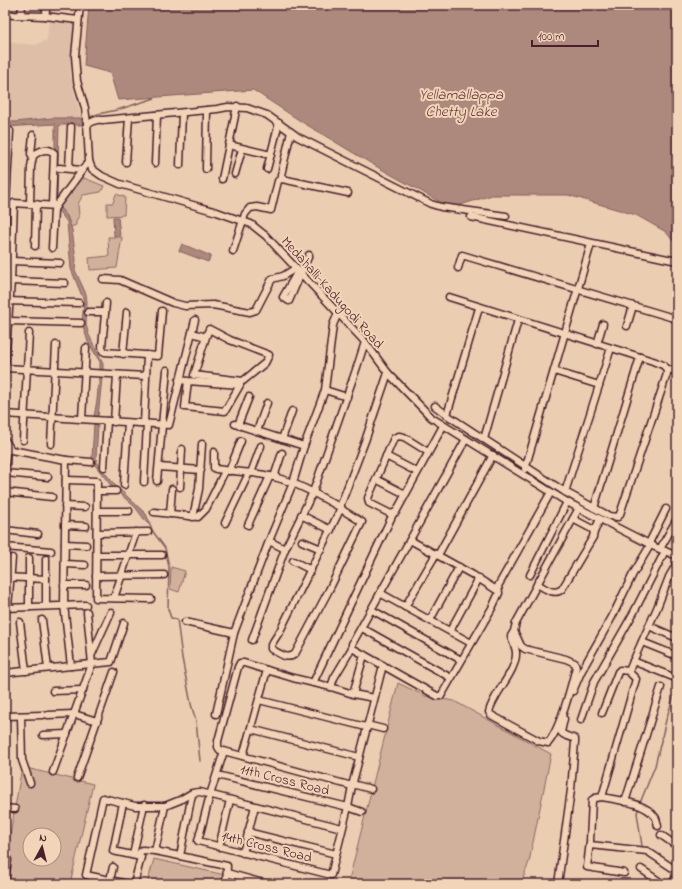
<svg xmlns="http://www.w3.org/2000/svg" width="682" height="889" font-family="'Indie Flower',sans-serif">
<style>
.built{fill:#debea7}
.green{fill:#d1b09c;stroke:#8e6864;fill-rule:evenodd}
.water{fill:#ac887d;stroke:#855e5c}
.lines{fill:none;stroke-linecap:round;stroke-linejoin:round}
.stream{stroke:#855e5c;stroke-width:1.5}
.minor-casing{stroke:#4a1f2b;stroke-width:9}
.minor{stroke:#f2d4b8;stroke-width:6}
.labels{text-anchor:middle;stroke-width:4;stroke-linejoin:round;paint-order:stroke}
.street-label{font-size:14px;fill:#4a1f2b;stroke:#f2d4b8}
.water-label{font-size:15px;font-style:italic;fill:#623940;stroke:#f2d4b8}
</style>
<rect width="100%" height="100%" fill="#ebcdb2"/>
<filter id="ink" filterUnits="userSpaceOnUse"><feTurbulence type="fractalNoise" baseFrequency=".025" numOctaves="2"/><feDisplacementMap in="SourceGraphic" scale="8" xChannelSelector="R" yChannelSelector="G"/><feConvolveMatrix kernelMatrix="1 2 1 2 8 2 1 2 1" color-interpolation-filters="sRGB"/></filter>
<g filter="url(#ink)">
<polygon class="built" points="49,21 75,24 70,74 81,118 52,118 15,122 5,121 5,42 35,45 47,40"/>
<g class="green">
<polygon points="84,178 104,186 101,192 83,195 78,204 79,216 76,221 76,225 71,227 67,216 59,207"/>
<polygon points="116,194 125,197 124,215 107,216 107,203 113,203"/>
<polygon points="108,237 122,237 117,268 90,270 89,258 109,256"/>
<polygon points="171,567 185,571 179,592 170,589"/>
<polygon points="398,683 425,696 454,701 551,754 529,862 521,884 348,884"/>
<path d="M22,767L93,784L70,884H18L8,883L9,841ZM30,835H54V859H30Z"/>
<polygon points="154,859 225,875 224,884 147,884"/>
</g>
<g class="water">
<polygon points="89,5 677,5 677,246 666,232 636,215 568,195 492,195 451,208 372,164 302,122 253,90 118,100 110,73 84,66"/>
<polygon points="52,118 81,118 83,125 59,125 57,199 53,200 55,153 55,124 5,127 5,121 15,122"/>
<polygon points="59,207 67,216 72,230 76,259 75,270 86,294 87,302 86,325 89,335 103,364 103,371 100,370 100,362 88,342 82,323 84,301 71,269 67,222 57,209 56,208"/>
<polygon points="113,217 118,217 120,236 114,236"/>
<polygon points="182,244 211,256 208,262 179,251"/>
<polygon points="99,378 102,378 98,417 94,417 97,400"/>
<polygon points="94,424 98,424 96,458 97,463 115,485 146,514 150,523 147,523 135,507 113,488 94,464 92,457"/>
</g>
<g class="lines">
<g class="stream">
<polyline points="88,118 98,114 117,110 155,98"/>
<polyline points="148,522 154,533 165,548 169,567 168,609 171,618 177,619 182,658 191,704 196,721 200,761"/>
<polyline points="640,803 655,766 666,720 677,686"/>
<polyline points="639,807 637,813 642,846"/>
</g>
<g class="minor-casing">
<g id="minor">
<polyline points="80,5 75,56 77,81 85,108 87,123 89,161 92,169 102,176 120,184 217,212 251,224 266,236 365,342 388,373 432,418 567,502 655,547 677,556"/>
<polyline points="5,14 14,15 45,16 78,20"/>
<polyline points="21,15 22,5"/>
<polyline points="45,16 47,5"/>
<path d="M87,125C93,121 96,119 103,120L217,109L228,107L247,108L267,115L298,137L431,204L441,207L506,216"/>
<polyline points="291,132 281,175 282,179 348,193"/>
<polyline points="229,145 271,155"/>
<path d="M33,156C39,151 47,147 54,153L52,205"/>
<polyline points="126,162 129,118"/>
<polyline points="155,163 157,115"/>
<polyline points="180,165 182,113"/>
<polyline points="59,168 82,170"/>
<polyline points="69,168 71,127"/>
<polyline points="206,169 207,110"/>
<polyline points="267,169 279,123"/>
<polyline points="235,174 242,149"/>
<polyline points="222,179 237,106"/>
<polyline points="6,203 10,131"/>
<polyline points="30,204 31,167 33,156 31,154 33,135"/>
<polyline points="471,217 677,261"/>
<polyline points="35,246 36,204"/>
<polyline points="52,248 54,210 56,206 89,161"/>
<polyline points="233,251 245,214 250,208 257,207 271,210 278,181 282,178"/>
<polyline points="12,261 60,263"/>
<polyline points="458,268 462,255 677,319"/>
<polyline points="298,271 283,297 289,301 309,255"/>
<polyline points="103,279 120,280 173,303 185,306 213,305 250,312 256,310 272,279 283,276 296,268"/>
<polyline points="11,281 65,283"/>
<polyline points="5,301 79,303"/>
<polyline points="106,303 102,347 103,351 105,352 158,356 162,311"/>
<polyline points="88,312 105,312"/>
<polyline points="9,321 81,323"/>
<polyline points="627,326 633,306"/>
<polyline points="192,333 206,337 209,329 230,340 269,355 265,363 243,381 194,375 206,337"/>
<polyline points="597,344 603,324"/>
<polyline points="123,354 127,312"/>
<polyline points="5,366 11,281 14,203 56,206"/>
<polyline points="5,368 145,376"/>
<polyline points="667,369 677,371"/>
<polyline points="554,371 599,385"/>
<polyline points="179,380 188,381 185,407 225,411 240,385 188,381"/>
<polyline points="325,390 347,397"/>
<path d="M435,406L447,415L565,492L609,516L618,517L620,514L667,374C668,365 660,364 653,361L449,297"/>
<polyline points="5,414 169,425 195,320"/>
<polyline points="447,415 479,308"/>
<polyline points="82,419 86,348"/>
<polyline points="114,422 117,375"/>
<polyline points="144,424 147,355"/>
<polyline points="235,424 304,446"/>
<polyline points="238,425 249,397"/>
<polyline points="257,431 267,403"/>
<polyline points="282,439 292,411"/>
<polyline points="466,439 352,644 352,648 437,696 441,696 492,608 499,593 498,586 551,492"/>
<polyline points="484,439 518,320"/>
<polyline points="5,440 11,450 66,460 64,605 71,666 111,662 124,623"/>
<polyline points="23,440 29,333"/>
<polyline points="51,444 56,345"/>
<path d="M214,452V468L216,469C235,472 256,472 274,477C298,483 320,496 341,508L344,511L362,522L329,590L295,654C288,660 280,654 273,650L271,649V645L280,631L341,508V504L365,441L388,373"/>
<polyline points="428,452 404,437 399,436 394,438 368,498 369,503 391,514 396,512 443,426"/>
<polyline points="386,456 417,472"/>
<polyline points="66,460 91,462"/>
<polyline points="5,465 7,445"/>
<polyline points="104,467 107,421"/>
<polyline points="159,467 201,470"/>
<polyline points="525,469 591,244"/>
<polyline points="229,471 241,441"/>
<polyline points="5,473 48,477"/>
<polyline points="251,473 261,446"/>
<polyline points="274,477 282,453"/>
<polyline points="376,479 405,494"/>
<polyline points="66,480 97,481 96,598 151,599"/>
<polyline points="157,481 167,370"/>
<polyline points="144,482 147,424"/>
<polyline points="124,485 128,423"/>
<polyline points="180,487 182,449"/>
<polyline points="97,491 116,491"/>
<polyline points="5,492 52,497"/>
<polyline points="565,492 611,348"/>
<polyline points="65,506 85,507"/>
<polyline points="594,508 640,357"/>
<polyline points="97,511 129,511"/>
<polyline points="154,512 198,517 206,509 225,471"/>
<polyline points="170,514 172,489"/>
<polyline points="301,515 331,530"/>
<polyline points="193,517 199,489 202,444"/>
<polyline points="573,519 592,529 594,532"/>
<polyline points="225,523 249,473"/>
<polyline points="65,525 86,526"/>
<polyline points="248,525 270,476"/>
<polyline points="5,530 38,534"/>
<polyline points="97,533 148,532"/>
<polyline points="410,540 473,575 498,591"/>
<polyline points="269,541 285,549"/>
<polyline points="302,541 321,549"/>
<polyline points="649,543 666,509"/>
<polyline points="65,544 86,545"/>
<polyline points="5,547 51,551"/>
<polyline points="660,549 677,519"/>
<polyline points="97,555 162,555"/>
<polyline points="438,555 493,455"/>
<polyline points="46,559 46,605"/>
<polyline points="293,561 311,570"/>
<polyline points="65,564 85,565"/>
<polyline points="530,575 567,502"/>
<polyline points="96,576 164,575"/>
<polyline points="5,577 46,579"/>
<path d="M537,584C545,588 554,596 562,589L593,537L594,532L600,519"/>
<polyline points="64,585 86,585"/>
<polyline points="380,593 471,643"/>
<polyline points="114,598 136,532"/>
<polyline points="29,607 29,558"/>
<polyline points="405,607 436,554"/>
<polyline points="5,608 86,605"/>
<polyline points="8,608 12,558"/>
<polyline points="372,610 461,660"/>
<polyline points="42,620 48,668"/>
<polyline points="430,620 459,567"/>
<polyline points="20,622 26,671"/>
<polyline points="185,622 234,633"/>
<polyline points="649,626 677,638"/>
<polyline points="362,628 451,678"/>
<polyline points="450,631 479,578"/>
<path d="M514,631L511,636C512,642 516,647 516,653C517,671 493,694 489,712L491,715L539,741L548,743C561,728 571,687 576,667L575,663L566,659L525,649L521,646L514,631L516,623L579,508"/>
<polyline points="252,640 285,549 313,492 357,367 365,342"/>
<polyline points="642,642 677,656"/>
<polyline points="352,648 334,678 331,687 293,678 244,663 240,663 238,667 218,741 218,747 220,750 352,786 383,665"/>
<polyline points="92,654 111,612"/>
<polyline points="633,661 673,677"/>
<polyline points="5,673 71,666"/>
<polyline points="313,683 393,514"/>
<polyline points="331,687 353,694 364,655"/>
<polyline points="53,691 83,690"/>
<polyline points="573,691 581,672 612,617 633,574 651,544"/>
<polyline points="353,694 374,698"/>
<polyline points="259,700 366,727"/>
<polyline points="602,713 618,672 620,670 629,671"/>
<polyline points="216,714 234,633 269,541 293,483 304,446 325,390 333,325 338,313"/>
<polyline points="48,715 74,714 97,721"/>
<polyline points="5,716 43,715"/>
<polyline points="21,716 22,760 30,783"/>
<polyline points="581,720 594,682 634,612 665,551"/>
<polyline points="367,725 383,729"/>
<polyline points="251,729 359,757"/>
<polyline points="43,735 67,734"/>
<polyline points="224,751 210,795 198,841 331,875 348,807 352,786"/>
<polyline points="243,756 267,670"/>
<polyline points="53,772 92,664 87,612"/>
<polyline points="217,775 348,807 362,812"/>
<polyline points="77,778 114,672"/>
<polyline points="352,784 371,789"/>
<path d="M602,797C617,800 647,803 655,817C657,819 657,823 658,826"/>
<polyline points="625,802 661,687"/>
<polyline points="123,803 113,851 141,857 134,884"/>
<polyline points="5,808 15,809"/>
<polyline points="248,832 336,854"/>
<polyline points="661,835 677,846"/>
<polyline points="590,845 647,851 677,871"/>
<polyline points="219,847 230,800"/>
<polyline points="243,853 255,806"/>
<polyline points="5,855 8,860 5,878"/>
<polyline points="133,855 144,805"/>
<polyline points="137,856 142,850 155,851"/>
<polyline points="180,856 155,851 165,806 180,800 192,793"/>
<polyline points="641,869 663,884"/>
<polyline points="227,873 267,884"/>
<polyline points="624,873 587,867 590,841 592,800 595,798 602,797 636,679 629,672 631,666 657,608 669,577 677,563"/>
<polyline points="110,880 113,867"/>
<polyline points="128,884 86,875 103,798 135,806 165,806"/>
<path d="M226,884L227,866L180,856L191,799C193,792 194,792 200,792L342,828"/>
<path d="M558,884L571,790L575,742V739C570,736 564,737 561,732L564,719"/>
<polyline points="672,884 677,875"/>
</g>
</g>
<use href="#minor" class="minor"/>
</g>
</g>
<g class="labels">
<g class="street-label">
<text transform="translate(333 292) rotate(48)" y="5">Medahalli-Kadugodi Road</text>
<text transform="translate(285 779) rotate(14)" y="5">11th Cross Road</text>
<text transform="translate(267 846) rotate(14)" y="5">14th Cross Road</text>
</g>
<g class="water-label">
<text x="461" y="99">Yellamallappa<tspan x="461" dy="17">Chetty Lake</tspan></text>
</g>
</g>
<rect width="682" height="889" fill="none" stroke="#f2d4b8" stroke-width="20"/>
<rect x="10" y="10" width="662" height="869" fill="none" stroke="#4a1f2b" stroke-width="1.5" filter="url(#ink)"/>
<g transform="translate(42 847) rotate(7)"><circle r="19" fill="#f2d4b8" stroke="#af8c80"/>
<path d="M0-3L7 15L0 10L-7 15Z" fill="#4a1f2b"/>
<text y="-6" font-size="11" font-weight="bold" text-anchor="middle" fill="#4a1f2b">N</text>
</g>
<path d="M532 40v6h66v-6" fill="none" stroke="#4a1f2b" stroke-width="2"/>
<text x="538" y="40" font-size="12" fill="#4a1f2b" stroke="#f2d4b8" stroke-width="3" paint-order="stroke">100 m</text>
</svg>
